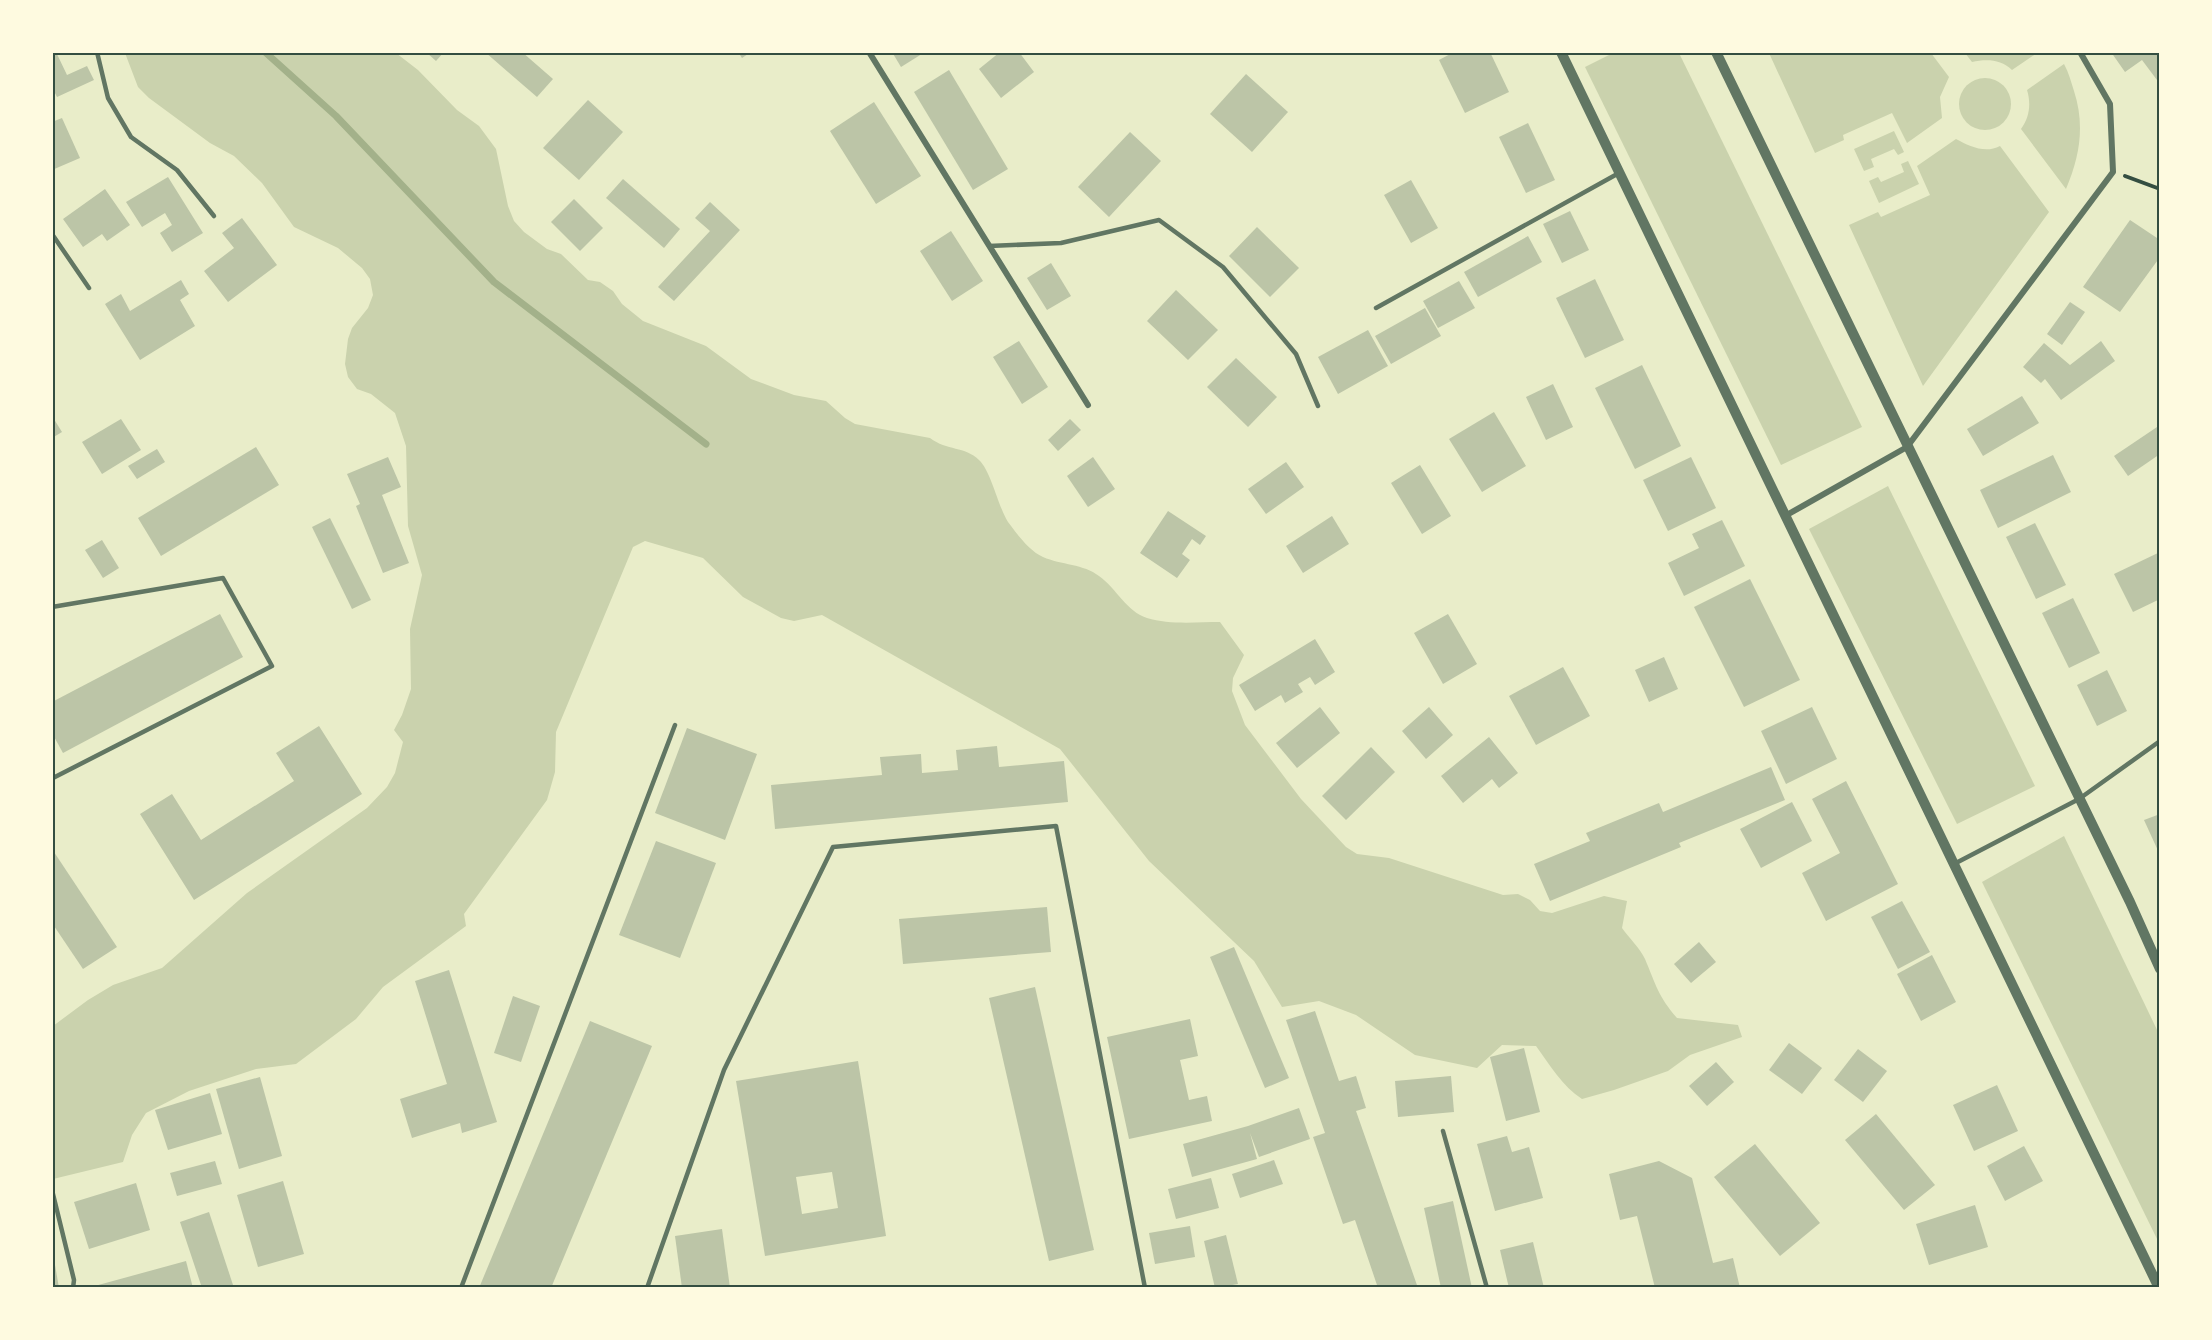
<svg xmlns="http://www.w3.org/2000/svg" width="2212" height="1340" font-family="Inter,sans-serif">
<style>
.green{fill:#cad2ad}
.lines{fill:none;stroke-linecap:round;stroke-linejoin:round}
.stream{stroke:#a3b18a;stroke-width:7}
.building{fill:#bcc5a7;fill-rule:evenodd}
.path{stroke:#344e41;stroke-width:4}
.service{stroke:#617663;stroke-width:4.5}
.minor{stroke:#617663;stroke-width:6}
.tertiary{stroke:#617663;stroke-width:10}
.neatline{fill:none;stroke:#344e41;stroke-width:2}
</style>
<rect width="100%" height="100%" fill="#e9edc9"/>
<g class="green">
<path d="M396,53L418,70L457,110L479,126L496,149L508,206L514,221L524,232L547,249L561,254L588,280L600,282L613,291L622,304L643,321L706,346L751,379L794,395L826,401L845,418L855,424L930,438C947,451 965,446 979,460C991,471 998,506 1008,522C1017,534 1029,551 1043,557C1061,565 1084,564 1099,576C1117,589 1126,611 1147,618C1169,625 1197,622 1220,622L1244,655L1233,678L1232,691L1245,725L1301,799L1346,847L1357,854L1389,858L1503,895L1518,894L1530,900L1540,911L1552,913L1604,896L1627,901L1622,928C1629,938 1640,948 1645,959C1656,985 1658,996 1677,1018L1738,1025L1742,1037L1690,1055L1668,1071L1614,1090L1582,1099C1562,1086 1550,1065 1536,1046L1502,1045L1477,1068L1415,1055L1356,1015L1319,1001L1282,1007L1254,961L1149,861L1060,749L822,615L794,621L781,618L743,597L703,558L645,541L633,547L556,732L555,772L547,800L464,914L466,926L383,987L356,1019L296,1064L256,1069L189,1091L146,1113L132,1135L123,1162L53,1179V1026L88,1000L113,985L162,968L247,893L367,808L387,787L395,773L403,742L394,730L402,715L411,689L410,629L422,575L408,526L406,446L395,413L371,394L357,389L348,377L345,364L348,339L352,328L368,308L373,295L370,279L362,268L338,248L294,227L262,183L234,156L210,143L149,98L138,87L125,53Z"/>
<polygon points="1613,53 1679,53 1862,427 1781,465 1585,67"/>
<polygon points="1769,53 1931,53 1949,77 1940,97 1942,118 1907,143 1892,113 1843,135 1844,140 1815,153"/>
<path d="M1965,53H2037L2012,70C2001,59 1986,59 1972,62Z"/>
<path d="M2064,64C2069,73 2071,82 2074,91C2085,125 2080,156 2066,189L2021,129C2030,117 2031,103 2027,90Z"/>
<circle cx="1985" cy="104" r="26"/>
<polygon points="1894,131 1904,152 1898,155 1894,149 1871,159 1874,167 1864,171 1854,149"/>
<path d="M1956,139C1969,146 1985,154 2000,146L2049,212L1923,386L1849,225L1878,212L1881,217L1930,195L1917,166Z"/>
<polygon points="1908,161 1919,184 1879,203 1869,181 1878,177 1881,182 1904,172 1901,164"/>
<polygon points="1888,486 2035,786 1957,824 1809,529"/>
<polygon points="2064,836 2159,1034 2159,1243 1982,882"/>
</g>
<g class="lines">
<polyline class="stream" points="265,52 336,116 494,282 706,444"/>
</g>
<g class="building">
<polygon points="52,52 56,52 67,75 87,66 94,80 57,97 52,87"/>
<polygon points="426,52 444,52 436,61"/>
<polygon points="485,52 522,52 553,79 537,97"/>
<polygon points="738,52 751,52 742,58"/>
<polygon points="892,52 925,52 901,67"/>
<polygon points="1000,52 1019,52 1034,72 1001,98 979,69"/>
<polygon points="1454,52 1490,52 1509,92 1465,113 1439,60"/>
<polygon points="2111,52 2160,52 2160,84 2142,60 2125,72"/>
<polygon points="949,70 1008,169 973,190 914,92"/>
<polygon points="1246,74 1288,112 1252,152 1210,114"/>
<polygon points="588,100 623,132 579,180 543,148"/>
<polygon points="874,102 921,176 876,204 830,131"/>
<polygon points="62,118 80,158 52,170 52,122"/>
<polygon points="1528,123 1555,180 1526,193 1499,137"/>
<polygon points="1130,132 1161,161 1109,217 1078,187"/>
<polygon points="168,177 203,233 172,252 160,233 172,225 165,213 142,227 126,202"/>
<polygon points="623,179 680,229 664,248 606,198"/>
<polygon points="1411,180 1438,228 1411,243 1384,195"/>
<polygon points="105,189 130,225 107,241 102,234 83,247 63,219"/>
<polygon points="574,199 603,228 580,251 551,222"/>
<polygon points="710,202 740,230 674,301 658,287 710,231 695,218"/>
<polygon points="1570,211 1589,250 1562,263 1543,224"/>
<polygon points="242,218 277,265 228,302 204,271 234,248 222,233"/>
<polygon points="2130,220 2160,240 2160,257 2120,312 2083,287"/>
<polygon points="1257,227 1299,268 1270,297 1229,256"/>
<polygon points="951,231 983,281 952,301 920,251"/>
<polygon points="1528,236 1542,262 1478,297 1464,272"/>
<polygon points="1051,263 1071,296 1047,310 1027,278"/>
<polygon points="1595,279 1624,340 1585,358 1556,298"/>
<polygon points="181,280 189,294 180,300 195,326 140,360 105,304 121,294 130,311"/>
<polygon points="1459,281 1475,308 1438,328 1423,301"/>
<polygon points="1176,290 1218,330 1188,360 1147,321"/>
<polygon points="2070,302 2085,312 2062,345 2047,334"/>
<polygon points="1425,308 1441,336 1391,364 1375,336"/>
<polygon points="1368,330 1388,366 1338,394 1318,357"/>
<polygon points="1019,341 1048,387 1022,404 993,357"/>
<polygon points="2101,341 2115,361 2061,400 2045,379 2041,383 2023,367 2044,343 2070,365"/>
<polygon points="1236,358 1277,397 1248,427 1207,387"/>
<polygon points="1642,365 1681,446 1635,469 1595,388"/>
<polygon points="1553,384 1573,427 1546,440 1526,397"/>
<polygon points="2022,396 2039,423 1983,456 1967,429"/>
<polygon points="1494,412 1526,466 1482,492 1449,439"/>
<polygon points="52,416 62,432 52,438"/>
<polygon points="121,419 141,450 102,474 82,442"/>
<polygon points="1070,419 1081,430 1058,451 1048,440"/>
<polygon points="2160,425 2160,454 2128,476 2114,456"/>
<polygon points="256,447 279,485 161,556 138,518"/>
<polygon points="157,449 165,462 137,479 128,466"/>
<polygon points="2053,455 2071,492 1998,528 1980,490"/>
<polygon points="388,457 401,487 382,495 409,563 383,573 356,506 360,504 347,474"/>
<polygon points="1093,457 1115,489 1088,507 1067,476"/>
<polygon points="1691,457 1716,508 1668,531 1643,480"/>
<polygon points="1286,462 1304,487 1266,514 1248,489"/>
<polygon points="1420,465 1451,516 1422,534 1391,483"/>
<polygon points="1168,511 1206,536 1200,545 1192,539 1182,554 1190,560 1177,578 1140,553"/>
<polygon points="1332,516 1349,544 1303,573 1286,546"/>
<polygon points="330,518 371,600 352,609 312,527"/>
<polygon points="1722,520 1745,566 1684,596 1668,563 1699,548 1692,534"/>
<polygon points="2035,523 2066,585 2036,599 2006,537"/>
<polygon points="102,540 119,568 103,578 85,550"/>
<polygon points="2160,552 2160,599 2133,612 2114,574"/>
<polygon points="1750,579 1800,680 1744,707 1694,607"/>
<polygon points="2073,598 2100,653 2069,668 2042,613"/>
<polygon points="220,614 243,657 63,753 52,733 52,702"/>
<polygon points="1448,614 1477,664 1443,684 1414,633"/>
<polygon points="1315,639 1335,672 1315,685 1310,677 1298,684 1303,692 1285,703 1281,695 1255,711 1239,685"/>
<polygon points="1664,657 1678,689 1649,702 1635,670"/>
<polygon points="1563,667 1590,716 1536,745 1509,696"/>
<polygon points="2107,670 2127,711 2097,726 2077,685"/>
<polygon points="1320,707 1340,733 1297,768 1276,743"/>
<polygon points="1429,707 1453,735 1426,759 1402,731"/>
<polygon points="1812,707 1837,759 1786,784 1761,731"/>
<polygon points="319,726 362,794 194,900 140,814 172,794 201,840 294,781 276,753"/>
<polygon points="687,728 757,754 725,840 655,813"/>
<polygon points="1489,737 1518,773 1499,788 1492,779 1463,803 1441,776"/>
<polygon points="997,746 999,767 1064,761 1068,802 775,829 771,785 882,775 880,757 921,754 922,773 958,770 956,750"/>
<polygon points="1371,747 1395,772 1346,820 1322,796"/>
<polygon points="1771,767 1785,800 1679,843 1681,847 1550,901 1534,864 1590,841 1586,833 1659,803 1663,812"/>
<polygon points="1846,781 1898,884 1826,921 1802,873 1840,853 1812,799"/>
<polygon points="1792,802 1812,841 1761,868 1740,829"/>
<polygon points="2160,814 2160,855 2144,820"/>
<polygon points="656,841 716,863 680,958 619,935"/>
<polygon points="52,849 117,947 83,969 52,923"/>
<polygon points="1902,901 1930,952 1898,969 1871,917"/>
<polygon points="1047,907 1051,952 903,964 899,919"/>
<polygon points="1699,942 1716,962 1691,983 1674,964"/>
<polygon points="1234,947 1289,1078 1265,1088 1210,957"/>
<polygon points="1932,955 1956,1002 1921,1021 1897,974"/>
<polygon points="449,970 497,1122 462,1133 460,1123 412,1138 400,1099 447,1084 415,981"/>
<polygon points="1035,987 1094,1250 1049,1261 989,998"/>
<polygon points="513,996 540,1006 521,1062 494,1053"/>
<polygon points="1315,1011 1339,1081 1356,1076 1366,1108 1356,1111 1418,1288 1378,1288 1355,1220 1343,1224 1313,1137 1325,1133 1286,1020"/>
<polygon points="1190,1019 1198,1056 1180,1060 1189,1100 1207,1096 1212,1121 1129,1139 1107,1037"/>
<polygon points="590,1021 652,1046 551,1288 479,1288"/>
<polygon points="1789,1043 1822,1068 1802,1094 1769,1070"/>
<polygon points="1524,1048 1540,1112 1506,1121 1490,1057"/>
<polygon points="1858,1049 1887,1071 1863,1102 1834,1080"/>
<path d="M858,1061L886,1236L765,1256L736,1081ZM832,1172L838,1208L802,1214L796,1177Z"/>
<polygon points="1716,1062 1734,1082 1707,1106 1689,1086"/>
<polygon points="1451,1076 1454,1112 1398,1117 1395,1081"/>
<polygon points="260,1077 282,1156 239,1169 216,1089"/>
<polygon points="1997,1085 2018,1131 1974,1151 1953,1105"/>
<polygon points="210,1093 222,1134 168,1150 155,1110"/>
<polygon points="1299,1108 1310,1139 1259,1157 1250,1133 1257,1159 1192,1177 1183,1144 1248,1126"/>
<polygon points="1876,1114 1935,1185 1904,1210 1845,1140"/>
<polygon points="1507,1136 1512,1152 1529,1147 1543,1198 1495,1211 1477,1144"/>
<polygon points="1755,1144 1820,1223 1780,1256 1714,1177"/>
<polygon points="2024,1146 2043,1181 2005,1201 1987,1166"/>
<polygon points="1274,1160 1283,1184 1240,1198 1232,1174"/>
<polygon points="215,1161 222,1184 177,1196 170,1173"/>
<polygon points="1659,1161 1692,1178 1713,1263 1733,1258 1740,1288 1655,1288 1637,1216 1620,1220 1609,1174"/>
<polygon points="1211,1178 1219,1208 1176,1219 1168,1189"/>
<polygon points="283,1181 304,1254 258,1267 237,1195"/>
<polygon points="136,1183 150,1230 89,1249 74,1202"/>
<polygon points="1453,1201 1472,1288 1441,1288 1424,1208"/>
<polygon points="1975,1205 1988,1247 1929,1265 1916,1224"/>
<polygon points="209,1212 234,1288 202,1288 180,1222"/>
<polygon points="1190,1226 1195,1257 1155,1264 1149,1233"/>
<polygon points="722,1229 730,1288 682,1288 675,1236"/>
<polygon points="1226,1235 1238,1284 1215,1288 1204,1241"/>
<polygon points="1533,1242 1544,1288 1509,1288 1500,1250"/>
<polygon points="54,1259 59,1288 52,1288"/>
<polygon points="186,1261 193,1288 91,1288 91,1287"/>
</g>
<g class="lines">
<polyline class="path" points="2125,176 2160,189"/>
<g class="service">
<polyline points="97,52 108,98 131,137 177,170 214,216"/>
<polyline points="52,234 89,288"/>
<polyline points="989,246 1061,243 1159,220 1223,267 1296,354 1318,406"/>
<polyline points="1376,308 1619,173"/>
<polyline points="52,607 223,578 272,666 53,778 52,777"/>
<polyline points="1954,864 2079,799 2160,741"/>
<polyline points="1443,1131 1487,1288"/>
<polyline points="52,1190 74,1280 73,1288"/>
<polyline points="461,1288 675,725"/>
<polyline points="647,1288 724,1070 833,847 1056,826 1145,1288"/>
</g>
<g class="minor">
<polyline points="869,52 1088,405"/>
<polyline points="1785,516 1907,447 2113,172 2110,104 2080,52"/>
</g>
<g class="tertiary">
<polyline points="1561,52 2159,1288"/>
<polyline points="1716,52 2130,902 2160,969"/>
</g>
</g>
<rect width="2212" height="1340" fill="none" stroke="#fefae0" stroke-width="108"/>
<rect x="54" y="54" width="2104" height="1232" class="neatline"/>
</svg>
